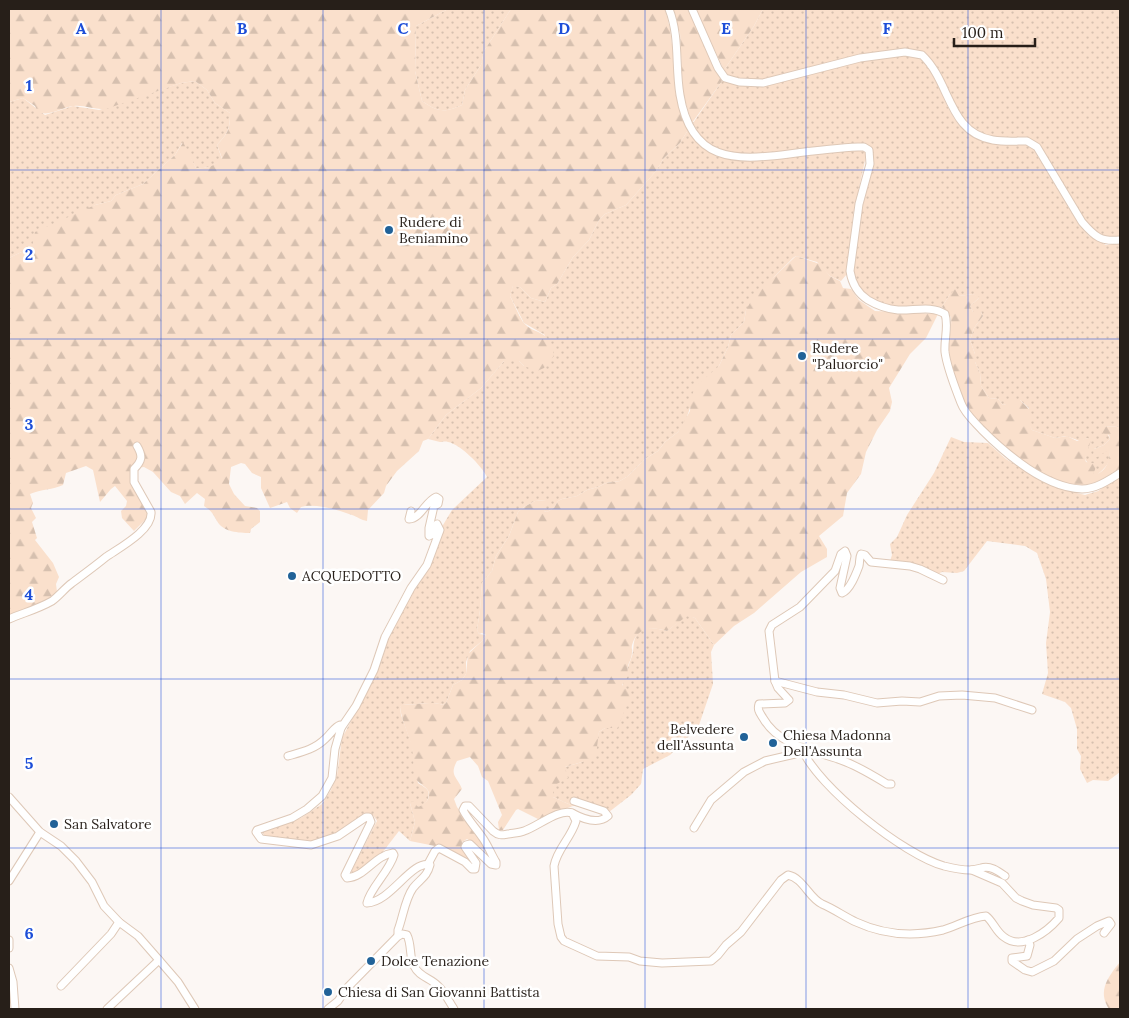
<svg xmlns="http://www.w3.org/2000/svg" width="1129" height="1018" font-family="Lora,serif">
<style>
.grass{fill:url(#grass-dots)}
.forest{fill:url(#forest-firs)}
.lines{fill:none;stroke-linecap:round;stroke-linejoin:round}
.minor-casing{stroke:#dec8b7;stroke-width:9}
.minor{stroke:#fff;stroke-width:7}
.grid{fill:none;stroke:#1d4ed8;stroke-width:1;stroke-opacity:0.55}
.poi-dot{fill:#216298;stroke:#fff;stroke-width:2}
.labels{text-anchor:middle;stroke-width:5;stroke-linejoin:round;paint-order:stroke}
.poi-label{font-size:14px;fill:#271f19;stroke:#fff;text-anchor:start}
.grid-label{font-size:16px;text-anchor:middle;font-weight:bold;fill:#1d4ed8;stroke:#fff;stroke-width:5;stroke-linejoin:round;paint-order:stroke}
</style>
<defs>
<pattern id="grass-dots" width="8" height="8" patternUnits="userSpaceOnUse" patternTransform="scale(1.25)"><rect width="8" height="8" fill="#fae0cc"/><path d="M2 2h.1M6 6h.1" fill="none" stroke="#d6c0af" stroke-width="1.8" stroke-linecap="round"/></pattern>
<pattern id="forest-firs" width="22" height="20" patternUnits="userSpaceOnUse" patternTransform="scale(1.25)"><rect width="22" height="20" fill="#fae0cc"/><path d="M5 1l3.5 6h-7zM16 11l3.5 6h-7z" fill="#d6c0af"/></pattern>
</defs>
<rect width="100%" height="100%" fill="#fcf7f4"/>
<g class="grass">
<path d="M448,9H511L484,51L481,65L465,90L462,105C444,113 438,112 422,101L415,71L416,26Z"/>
<path d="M763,9H1120V237C1102,239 1096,234 1084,221L1028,139L992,137L974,130L958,112L946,84L929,58L905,49L762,80L739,79L727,75L724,70L754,26Z"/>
<path d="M905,56C909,57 916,57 920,59C923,60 926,65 927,67C943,88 948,121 970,135C986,146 1008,144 1026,145L1034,150L1079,225L1089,236L1106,245L1120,243V427L1104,426L1110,439L1104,445L1094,449H1110C1110,464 1108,465 1097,475H1093V471L1085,459L1088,438L1080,441L1066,436L1055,438L1032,430L1028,423L1029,408L1020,400L1003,405L998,399L989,398L981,386L980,373L975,362V354L970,340L974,328L983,316L981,312H973L970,306L979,298L973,294L959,296L950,294L942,307C922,303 900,311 881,303C871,299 859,291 855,281C851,267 861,212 865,197C869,181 876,164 872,148L866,144L857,143C817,146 739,167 706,142C700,137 697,130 693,123L722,81L738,85L763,86L860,62Z"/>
<path d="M195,81L207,90L215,103L230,113C230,129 228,133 217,145L222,159C215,166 207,169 196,168L182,143L175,155L143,184L116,195L111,201L95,205L32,247L11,257L9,261V102L23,98L45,115L73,106L99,110L181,83Z"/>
<path d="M688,130L703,148L724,158L744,161L857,149L865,152L866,156L853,215L847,274L841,281L830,276L817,262L796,256L793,258L775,276L746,310L744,322L731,335L728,347L719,366L690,408L685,422L678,432L665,442L658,451L645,459L628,476L620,481L606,483L598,487L587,490L577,496L562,499L558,501L554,508L547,512L544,511L546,500L535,501L524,507L518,512L509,536L496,556L492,571L482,583L480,610L477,630L479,634L486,635L482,641L470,651L466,662V674L462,680L453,685L446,703L443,705C429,700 417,706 403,704L400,707L401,715L412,745L418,783C421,785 427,788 428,791C431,797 425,807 418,807C415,806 413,805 410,803L415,822L410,841L399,831L382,853L353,874H351L352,870L377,821L373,815L369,814C329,839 312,850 264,835L262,832L264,830L301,818L322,804L331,790L337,775L342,738L366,693L384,643L408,600L428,569L440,530L452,510L487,477C482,466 460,444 448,442C445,441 442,442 440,442C436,441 432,440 428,439L446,415L481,388L504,361H519L524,366L545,335L524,323L510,296L513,285L520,287L531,298L545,302L551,288L557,284L573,257L589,240L599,220L605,214L626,205L656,171L664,158L680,143Z"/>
<polygon points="951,437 964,442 988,443 1006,459 1041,481 1068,491 1085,495 1098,491 1120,476 1120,772 1108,781 1093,780 1087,783 1080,769 1081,756 1077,749 1077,729 1071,708 1065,702 1042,694 1048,673 1046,643 1050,612 1046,579 1037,553 1025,546 987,541 964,571 957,573 942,572 929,578 918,571 890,561 892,555 890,544 897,537 907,515 934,473"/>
<path d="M687,615L695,618L714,645L711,652L713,684L698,728L670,755L643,769L641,784L631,795L609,812L603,807L573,806L553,797V786L565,767L582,762L596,744L599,732L605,728H613C618,703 623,679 632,656C635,648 631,638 641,631C648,626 660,629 667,631Z"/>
</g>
<g class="forest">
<path d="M9,9H448L416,26L415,71L422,101C438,112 444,113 462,105L465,90L481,65L484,51L511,9H665L670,29L680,108L688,130L680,143L664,158L656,171L626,205L605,214L599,220L589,240L573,257L557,284L551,288L545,302L531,298L520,287L513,286L510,296C514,304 518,314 523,322C534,336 550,327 554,356L544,368L537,371L524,366L519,361H504L481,388L446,415L428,439L423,441L419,451L397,471L386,486L384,493L368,510L367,521C361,520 358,517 352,515C338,510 315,503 301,507L297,513L290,508L287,502L270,508L261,488V477L252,473L245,464L241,463L231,467L229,484L234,494L245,506L257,508L260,511V522L251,529L250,533C239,533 223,532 217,521C212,513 213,512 204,506L205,499L197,493L185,504L180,496L171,492L153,472L144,467L137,468L133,474L145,502L148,517L134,531L122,518L121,511L126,506L127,501L115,486L111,489L100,502L93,470L86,466L66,473L63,485C53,490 41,489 30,494L33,503L31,508L36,518L32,522L37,538L35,540L53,563L59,577L56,584L57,592L41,605L9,618V261L11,257L32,247L35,232L95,205L111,201L116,195L143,184L175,155L183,142L196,168C207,169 215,166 222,158L217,145C228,133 230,130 230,113L215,103L207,90L195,81L181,83L106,109C95,110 85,105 74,106C61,107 51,117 38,112L35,106L23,98L9,102Z"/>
<polygon points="671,9 688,9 715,70 722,81 692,123 683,94 680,33"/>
<polygon points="695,9 763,9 754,26 724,70"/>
<path d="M796,256L820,264L830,276L840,281L843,288L851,289L859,300L875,311L938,314L926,338L910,354L889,388L892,402L890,411L877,430L866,452L861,474L847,493L843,516L819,536L827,549V557L801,572L754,613L734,626L714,645L695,618L687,616L667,631C652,626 637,627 632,645C631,651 633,647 632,653C631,663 626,663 628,676L622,685L628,690L630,697L618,727L616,730L613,728H605L599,732L596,754L582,762L565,767L568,778L553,786V797L573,806L538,819L518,809L516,810L503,830H499L498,822L502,815L488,781L482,777L478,766L470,757L457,761C449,776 457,776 462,789L454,799L457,807L484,844L485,850L467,839L462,842V846L474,864L440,847L410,841L415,822L410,803L413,801L418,807C424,805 430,800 429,793C428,787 419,784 416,779C412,772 414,764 413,756C412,739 402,724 400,707L402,704C417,706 429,700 443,705L446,703L453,685L462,680L466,674L468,654L482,641L486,635L482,633L479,634L477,630L480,610L482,583L492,571L496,556L509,536L518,512L524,507L535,501L546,500L547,504L544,511L547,512L554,508L558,501L562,499L577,496L587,490L598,487L606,483L620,481L628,476L645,459L658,451L665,442L678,432L690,411L691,397L696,386L719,366L728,347L731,335L744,322L746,310L754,296Z"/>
<path d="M955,289L959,296L973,294L980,297L970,306L973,312H981L983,316L974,328L970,340L975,354V362L980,373L981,386L989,398L998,399L1003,405L1006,404L1008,400H1020L1031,411L1029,423L1032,430L1035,431L1055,438L1067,436L1077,441L1088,438L1091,440L1085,459L1086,462L1097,464L1093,475C1106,473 1110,461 1110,449L1097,457H1093L1094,449L1104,445L1110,439L1109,435L1101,433L1104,426L1120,427V468C1109,475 1096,485 1082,485C1048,485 1008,451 985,428C979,422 972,416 967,408C961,397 949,362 949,350C948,340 952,329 951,319C950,313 947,311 942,307L950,294Z"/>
<path d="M1120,962V1009H1109C1097,991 1108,977 1120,962Z"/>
</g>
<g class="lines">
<g class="minor-casing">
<g id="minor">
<path d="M669,9C680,37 675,66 680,95C691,162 734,161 789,154C812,151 835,148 858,147H864L869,150L870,164L859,204L850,271C852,284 857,293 868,300C878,306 887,309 898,310C913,311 932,305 945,314C949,326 944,339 945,352C947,368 955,387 961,403C965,414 974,421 982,430C1006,454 1046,488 1082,489C1096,489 1109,480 1120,473"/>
<path d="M692,9L718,68L725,78L739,82L763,83L860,58L905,52L922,55C951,82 948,133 993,140C1004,142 1016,141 1027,141L1037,147L1082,222C1095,237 1101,242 1120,240"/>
<path d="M9,619C23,613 38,609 52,601C59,596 65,588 72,583C84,574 95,566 106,557C119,548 153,530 151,512L134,482V469C142,461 143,456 137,446"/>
<polyline points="775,681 817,692 844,695 877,703 902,701 920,702 939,696 962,695 995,698 1032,710"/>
<path d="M341,728L356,706L374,670L385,637L411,588L427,565L440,530L437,524L433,534L429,536V528L434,506L438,504L439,499L436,497C425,502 421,518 409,519L411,511"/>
<path d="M288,756C302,752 315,749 325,739C331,734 334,727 340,725L341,728L335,749L332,778L322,796L307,809L292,818L257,830L256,832L261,839L311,845L338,836L366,817H369L371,822L345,875L347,878C365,877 375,855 393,853L394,855C389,872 370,888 367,903C391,902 411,860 430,865C427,877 420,879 413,888C405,899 403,917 398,930V935"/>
<path d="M891,784H887C874,776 861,768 846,762C817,750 780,748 763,718C760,713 757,710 759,704L785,703L789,700L778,688L775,681L769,631L772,625L800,607L835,571L841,554L845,551L847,556L840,588L842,593C850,590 856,574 859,566C860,562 859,558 861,554L865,555L871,562L910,566L920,569L943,580"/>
<polyline points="9,797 40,832 61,846 76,861 92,882 104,906 119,922 138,936 159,960 178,982 195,1009"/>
<path d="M572,813C583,819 598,825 608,816L604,811L574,801"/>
<path d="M694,828L711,800L744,772L765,761L795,754L802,749C818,787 904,855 944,866C952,868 961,870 970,870C974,870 977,869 981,868C990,865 998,871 1005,876"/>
<path d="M428,864L435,851L439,848L465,862L472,869H475L476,863L465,847L466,845L470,844L491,864L496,865V862C491,854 488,845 482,837C476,828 468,820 463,810L465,806H469L493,831C499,836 502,835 508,834C514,833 519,833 524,831C537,827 559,808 572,813L576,821C571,838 557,849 554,866L558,924L561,937L564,941L597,956L629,957L640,961L662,963L711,961L718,955L726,945L741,932L781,880L788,875C803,878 809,898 822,904C834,909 845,917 856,922C884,935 913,937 943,930C957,926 971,917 986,916C993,921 996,932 1004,937C1022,951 1047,932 1059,918V910L1056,908L1033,905L1022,901L1016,898L1002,883L972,870"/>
<polyline points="9,881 40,832"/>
<polyline points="9,940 9,948"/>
<polyline points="1028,940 1030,945 1027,956 1012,958 1012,961 1025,970 1032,972 1054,961 1077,939 1097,926 1109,921 1111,924 1104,933"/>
<polyline points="9,968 13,982 15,1009"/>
<polyline points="61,986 111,934 119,922"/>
<polyline points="107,1009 159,960"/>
<path d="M328,1009L338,1001L347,988L397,937L402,934L407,935C412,945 409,957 414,966C419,977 431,978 438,986C445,992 449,1002 454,1009"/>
</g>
</g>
<use href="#minor" class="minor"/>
</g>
<path class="grid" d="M161,9V1009M323,9V1009M484,9V1009M645,9V1009M806,9V1009M968,9V1009M9,170H1120M9,339H1120M9,509H1120M9,679H1120M9,848H1120"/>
<g class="poi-dot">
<circle cx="389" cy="230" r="5"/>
<circle cx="802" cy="356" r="5"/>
<circle cx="292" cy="576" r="5"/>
<circle cx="744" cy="737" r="5"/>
<circle cx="773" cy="743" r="5"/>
<circle cx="54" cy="824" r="5"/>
<circle cx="371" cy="961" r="5"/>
<circle cx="328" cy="992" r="5"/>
</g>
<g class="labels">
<g class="poi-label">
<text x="399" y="227">Rudere di<tspan x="399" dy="16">Beniamino</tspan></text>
<text x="812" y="353">Rudere<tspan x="812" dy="16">"Paluorcio"</tspan></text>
<text x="302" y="581">ACQUEDOTTO</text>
<text x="734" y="734" text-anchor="end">Belvedere<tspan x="734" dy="16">dell'Assunta</tspan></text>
<text x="783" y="740">Chiesa Madonna<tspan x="783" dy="16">Dell'Assunta</tspan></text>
<text x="64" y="829">San Salvatore</text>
<text x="381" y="966">Dolce Tenazione</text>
<text x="338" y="997">Chiesa di San Giovanni Battista</text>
</g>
</g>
<g class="grid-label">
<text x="81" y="34">A</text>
<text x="242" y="34">B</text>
<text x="403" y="34">C</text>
<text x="564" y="34">D</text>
<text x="726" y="34">E</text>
<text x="887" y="34">F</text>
<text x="29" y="91">1</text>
<text x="29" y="260">2</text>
<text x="29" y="430">3</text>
<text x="29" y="600">4</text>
<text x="29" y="769">5</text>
<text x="29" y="939">6</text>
</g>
<rect width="1129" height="1018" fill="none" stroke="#271f19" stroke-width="20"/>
<path d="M954 38v8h81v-8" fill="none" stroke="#271f19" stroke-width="2.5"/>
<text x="962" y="38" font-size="15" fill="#271f19" stroke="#ffffff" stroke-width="4" paint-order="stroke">100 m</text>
</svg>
